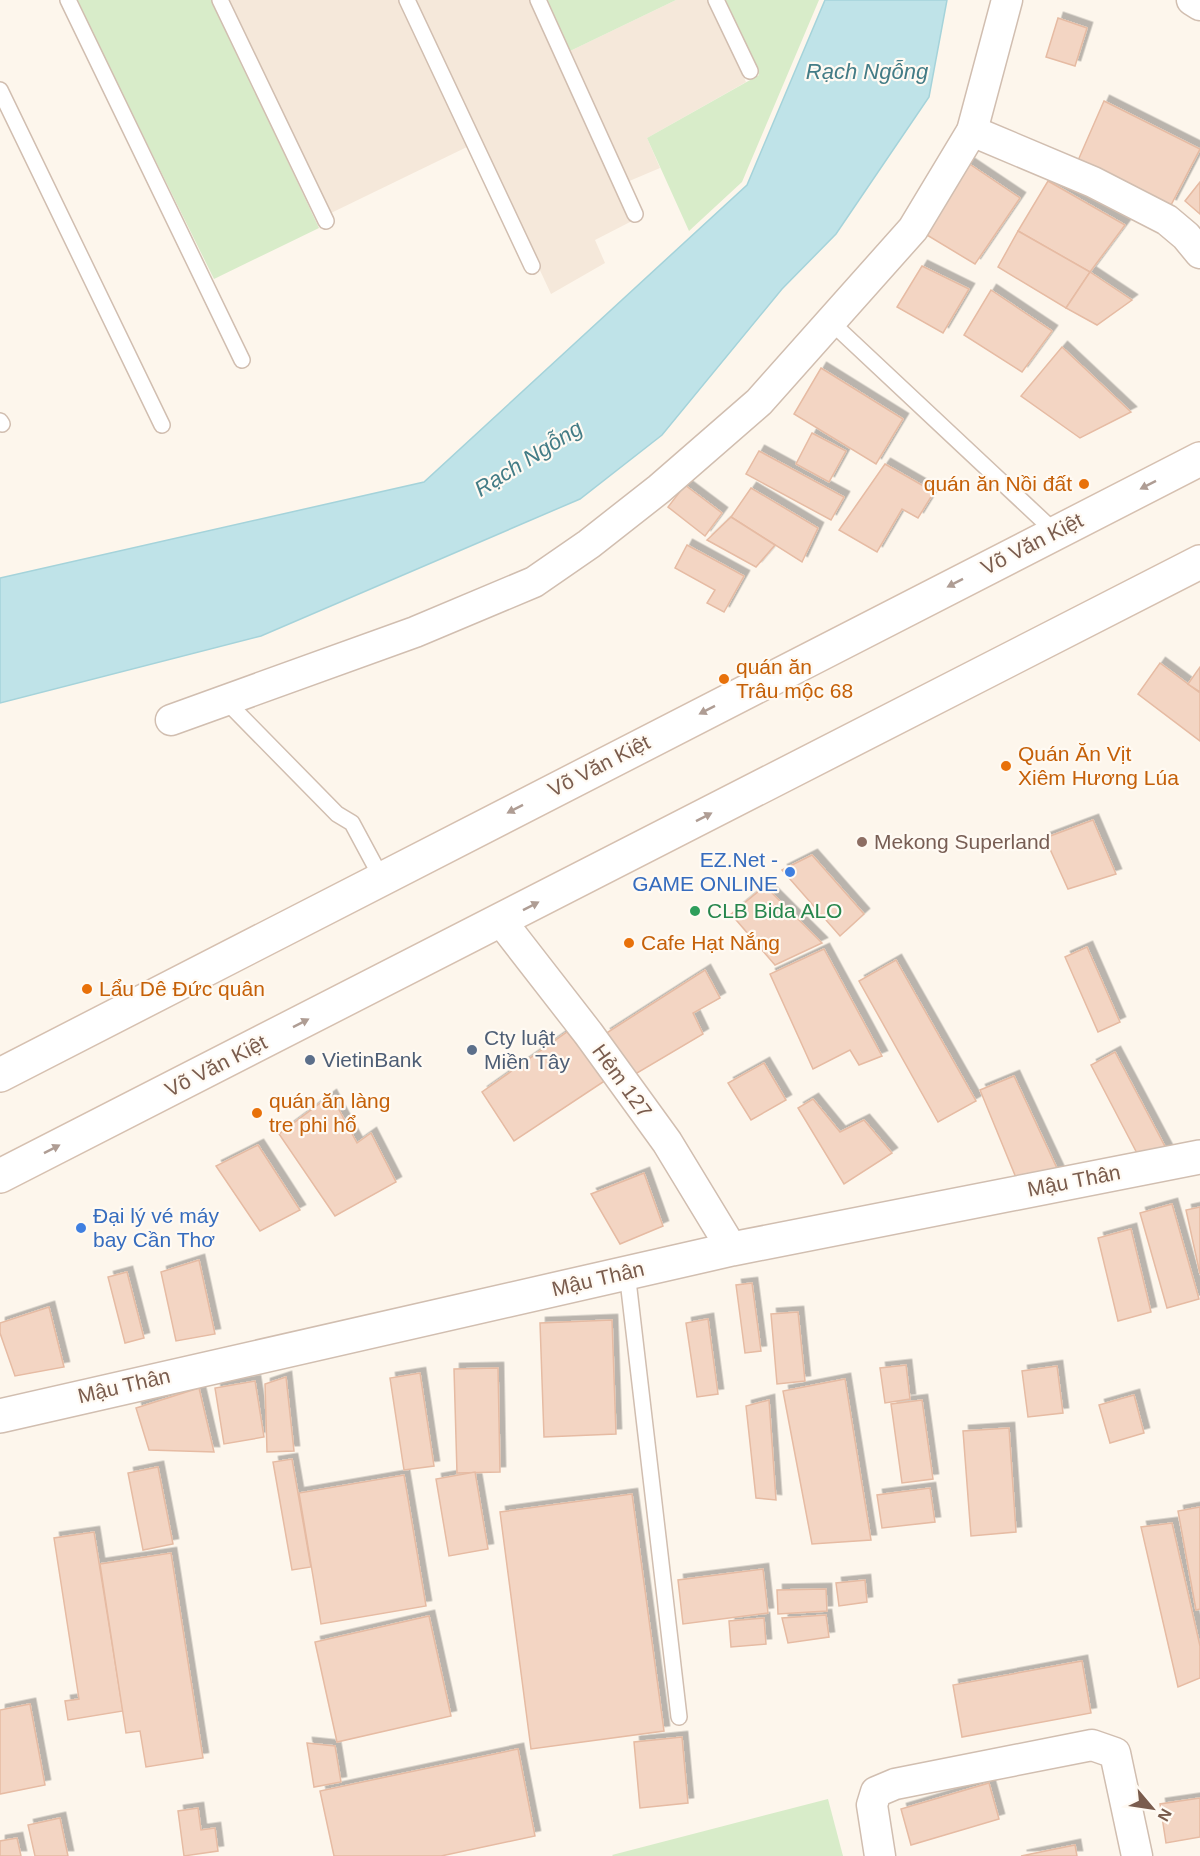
<svg xmlns="http://www.w3.org/2000/svg" width="1200" height="1856" font-family="Helvetica,sans-serif">
<style>
.residential{fill:#f5e8da}
.green{fill:#d8ecc9}
.water{fill:#bfe3e8;stroke:#a5d3da;stroke-width:1.5}
.building{fill:#f3d5c3;stroke:#e6bba3;stroke-width:1.5;filter:url(#shadow)}
.lines{fill:none;stroke-linecap:round;stroke-linejoin:round}
.service-casing{stroke:#d1beb0;stroke-width:18}
.minor-casing{stroke:#d1beb0;stroke-width:33}
.tertiary-casing{stroke:#d1beb0;stroke-width:36}
.secondary-casing{stroke:#d6c0b0;stroke-width:36}
.service{stroke:#fff;stroke-width:15}
.minor{stroke:#fff;stroke-width:30}
.tertiary{stroke:#fff;stroke-width:33}
.secondary{stroke:#fff;stroke-width:33}
.oneway{fill:#af9d94}
.food-dot{fill:#e8710a;stroke:#fffaf3;stroke-width:2}
.education-dot{fill:#8d6e63;stroke:#fffaf3;stroke-width:2}
.shop-dot{fill:#3f7fe0;stroke:#fffaf3;stroke-width:2}
.leisure-dot{fill:#2e9e5b;stroke:#fffaf3;stroke-width:2}
.service-dot{fill:#5c6f8a;stroke:#fffaf3;stroke-width:2}
.labels{text-anchor:middle;stroke-width:4.5;stroke-linejoin:round;paint-order:stroke}
.food-label{font-size:21px;fill:#c56008;stroke:#fffaf3;text-anchor:start}
.street-label{font-size:21px;fill:#7a5c4d;stroke:#fffaf3}
.education-label{font-size:21px;fill:#785e54;stroke:#fffaf3;text-anchor:start}
.shop-label{font-size:21px;fill:#366cbe;stroke:#fffaf3;text-anchor:end}
.leisure-label{font-size:21px;fill:#27864d;stroke:#fffaf3;text-anchor:start}
.service-label{font-size:21px;fill:#4e5e75;stroke:#fffaf3;text-anchor:start}
.water-label{font-size:22px;font-style:italic;fill:#437c86;stroke:#fffaf3}
</style>
<defs>
<filter id="shadow"><feDropShadow dx="5.5" dy="-5.5" stdDeviation="0" flood-color="#0004"/></filter>
</defs>
<rect width="100%" height="100%" fill="#fdf6ec"/>
<g class="residential">
<polygon points="228,0 400,0 469,146 331,213"/>
<polygon points="414,0 531,0 632,221 595,240 605,263 551,294"/>
<polygon points="676,0 707,0 746,82 647,138 660,168 627,182 568,52"/>
</g>
<g class="green">
<polygon points="76,0 212,0 319,228 214,279"/>
<polygon points="544,0 676,0 568,52"/>
<polygon points="723,0 819,0 742,182 689,231 647,138 759,75"/>
<polygon points="828,1799 843,1856 613,1856 612,1855"/>
</g>
<polygon class="water" points="825,0 947,0 929,97 836,234 782,289 662,435 580,499 261,636 0,703 0,578 424,482 747,185"/>
<g class="building">
<polygon points="1058,18 1087,28 1075,66 1046,57"/>
<polygon points="1104,101 1200,149 1171,205 1076,165"/>
<polygon points="968,163 1020,198 975,264 917,229"/>
<polygon points="1048,181 1125,225 1090,272 1018,231"/>
<polygon points="1200,182 1200,214 1185,201"/>
<polygon points="1018,231 1090,272 1066,308 998,267"/>
<polygon points="922,266 969,289 943,333 897,307"/>
<polygon points="1090,272 1132,300 1097,325 1066,308"/>
<polygon points="991,290 1052,331 1022,372 964,335"/>
<polygon points="1062,347 1131,412 1080,438 1021,396"/>
<polygon points="821,368 903,419 876,464 794,414"/>
<polygon points="812,433 846,451 829,482 796,464"/>
<polygon points="759,451 844,497 831,520 746,474"/>
<polygon points="885,464 934,492 918,518 902,509 877,552 839,530"/>
<polygon points="685,485 722,513 705,536 668,507"/>
<polygon points="751,488 818,528 802,562 731,517"/>
<polygon points="731,517 775,545 756,567 707,540"/>
<polygon points="687,545 744,576 724,612 707,603 715,590 675,568"/>
<polygon points="1160,663 1200,693 1200,741 1138,694"/>
<polygon points="1200,667 1200,692 1188,684"/>
<polygon points="1093,820 1116,874 1068,889 1045,838"/>
<polygon points="812,855 864,914 840,936 782,870"/>
<polygon points="765,886 822,943 775,965 731,914"/>
<polygon points="1087,947 1120,1022 1098,1032 1065,957"/>
<polygon points="824,949 882,1056 859,1065 850,1050 813,1069 770,974"/>
<polygon points="896,960 976,1101 938,1122 859,981"/>
<polygon points="705,970 720,998 693,1013 703,1034 632,1076 605,1034"/>
<polygon points="567,1032 606,1080 514,1141 482,1092"/>
<polygon points="1115,1052 1169,1154 1140,1159 1091,1065"/>
<polygon points="764,1063 786,1100 751,1120 728,1083"/>
<polygon points="1014,1076 1061,1177 1019,1185 980,1090"/>
<polygon points="331,1095 357,1143 371,1133 396,1182 335,1216 279,1134"/>
<polygon points="813,1099 840,1132 864,1120 892,1153 844,1184 798,1108"/>
<polygon points="258,1145 300,1210 260,1231 216,1166"/>
<polygon points="644,1173 663,1226 620,1244 591,1194"/>
<polygon points="1172,1204 1199,1299 1167,1308 1140,1213"/>
<polygon points="1200,1207 1200,1274 1186,1210"/>
<polygon points="1131,1229 1151,1312 1118,1321 1098,1238"/>
<polygon points="199,1260 215,1334 176,1341 161,1272"/>
<polygon points="127,1272 144,1338 125,1343 108,1277"/>
<polygon points="752,1283 761,1351 745,1353 736,1285"/>
<polygon points="49,1307 64,1367 15,1376 0,1333 0,1323"/>
<polygon points="798,1312 805,1381 777,1384 771,1314"/>
<polygon points="708,1319 718,1394 697,1397 686,1323"/>
<polygon points="612,1320 616,1434 544,1437 540,1323"/>
<polygon points="906,1365 910,1399 885,1403 880,1368"/>
<polygon points="1057,1366 1063,1413 1028,1417 1022,1371"/>
<polygon points="498,1368 500,1472 457,1473 454,1369"/>
<polygon points="420,1373 434,1466 404,1470 390,1378"/>
<polygon points="286,1377 294,1451 267,1452 265,1384"/>
<polygon points="845,1379 871,1540 812,1544 783,1391"/>
<polygon points="255,1381 264,1437 224,1444 215,1388"/>
<polygon points="199,1388 214,1452 149,1450 136,1408"/>
<polygon points="1134,1395 1144,1433 1110,1443 1099,1405"/>
<polygon points="769,1400 776,1500 756,1498 746,1406"/>
<polygon points="922,1400 933,1479 902,1483 891,1404"/>
<polygon points="1009,1428 1016,1532 971,1536 963,1431"/>
<polygon points="292,1459 311,1567 292,1570 273,1462"/>
<polygon points="158,1467 173,1544 143,1550 128,1473"/>
<polygon points="475,1472 488,1549 449,1556 436,1479"/>
<polygon points="404,1475 426,1606 321,1624 299,1493"/>
<polygon points="930,1488 935,1522 882,1528 877,1495"/>
<polygon points="632,1494 664,1731 531,1749 500,1512"/>
<polygon points="1200,1507 1200,1609 1196,1610 1178,1511"/>
<polygon points="1172,1523 1200,1646 1200,1678 1178,1687 1141,1527"/>
<polygon points="94,1532 123,1711 68,1720 65,1701 79,1699 54,1538"/>
<polygon points="171,1553 203,1758 146,1767 140,1731 126,1733 100,1564"/>
<polygon points="763,1569 768,1613 683,1624 678,1580"/>
<polygon points="865,1580 867,1602 839,1606 836,1583"/>
<polygon points="826,1589 827,1611 778,1614 777,1590"/>
<polygon points="826,1615 829,1637 788,1643 782,1618"/>
<polygon points="429,1616 451,1716 337,1742 315,1642"/>
<polygon points="764,1618 766,1644 731,1647 729,1621"/>
<polygon points="1082,1661 1091,1713 962,1737 953,1685"/>
<polygon points="30,1704 45,1785 0,1794 0,1710"/>
<polygon points="682,1737 688,1803 640,1808 634,1742"/>
<polygon points="307,1743 335,1746 341,1782 314,1787"/>
<polygon points="518,1749 535,1836 441,1856 334,1856 320,1791"/>
<polygon points="989,1783 999,1819 911,1845 901,1809"/>
<polygon points="1200,1798 1200,1837 1166,1843 1160,1804"/>
<polygon points="198,1808 201,1830 215,1828 218,1851 184,1856 178,1811"/>
<polygon points="60,1818 68,1856 35,1856 28,1825"/>
<polygon points="17,1838 21,1856 0,1856 0,1841"/>
<polygon points="1075,1845 1077,1856 1021,1856"/>
</g>
<g class="lines">
<g class="service-casing">
<g id="service">
<polyline points="68,0 242,360"/>
<polyline points="220,0 326,221"/>
<polyline points="407,0 532,266"/>
<polyline points="538,0 635,214"/>
<polyline points="716,0 750,71"/>
<polyline points="0,90 162,425"/>
<polyline points="832,323 1055,532"/>
<polyline points="0,421 2,424"/>
<polyline points="225,700 337,814 352,823 381,877"/>
<polyline points="627,1272 679,1717"/>
</g>
</g>
<g class="minor-casing">
<g id="minor">
<polyline points="1192,0 1200,5"/>
<polyline points="972,131 1093,182 1167,220 1186,236 1200,253"/>
<polyline points="171,720 415,632 534,582 589,544 659,489 759,402 913,229 972,131 1007,0"/>
<polyline points="501,921 588,1033 667,1142 732,1249"/>
<polyline points="880,1856 872,1805 876,1792 895,1784 1092,1745 1115,1753 1137,1856"/>
</g>
</g>
<g class="tertiary-casing">
<polyline id="tertiary" points="0,1416 732,1249 1200,1157"/>
</g>
<g class="secondary-casing">
<g id="secondary">
<polyline points="0,1075 1200,459"/>
<polyline points="0,1176 1200,562"/>
</g>
</g>
<use href="#service" class="service"/>
<use href="#minor" class="minor"/>
<use href="#tertiary" class="tertiary"/>
<use href="#secondary" class="secondary"/>
</g>
<defs><path id="oneway-solid" d="M-6-.8H1V-3.2L6.5 0L1 3.2V.8H-6Z" transform="scale(1.5)"/></defs>
<g class="oneway">
<use href="#oneway-solid" transform="translate(1148 485) rotate(153)"/>
<use href="#oneway-solid" transform="translate(955 583) rotate(153)"/>
<use href="#oneway-solid" transform="translate(707 710) rotate(153)"/>
<use href="#oneway-solid" transform="translate(515 809) rotate(153)"/>
<use href="#oneway-solid" transform="translate(704 817) rotate(-27)"/>
<use href="#oneway-solid" transform="translate(531 906) rotate(-27)"/>
<use href="#oneway-solid" transform="translate(301 1023) rotate(-27)"/>
<use href="#oneway-solid" transform="translate(52 1149) rotate(-27)"/>
</g>
<g class="food-dot">
<circle cx="1084" cy="484" r="6"/>
<circle cx="724" cy="679" r="6"/>
<circle cx="1006" cy="766" r="6"/>
<circle cx="629" cy="943" r="6"/>
<circle cx="87" cy="989" r="6"/>
<circle cx="257" cy="1113" r="6"/>
</g>
<circle class="education-dot" cx="862" cy="842" r="6"/>
<g class="shop-dot">
<circle cx="790" cy="872" r="6"/>
<circle cx="81" cy="1228" r="6"/>
</g>
<circle class="leisure-dot" cx="695" cy="911" r="6"/>
<g class="service-dot">
<circle cx="472" cy="1050" r="6"/>
<circle cx="310" cy="1060" r="6"/>
</g>
<g class="labels">
<g class="food-label">
<text x="1072" y="491" text-anchor="end">quán ăn Nồi đất</text>
<text x="736" y="674">quán ăn<tspan x="736" dy="24">Trâu mộc 68</tspan></text>
<text x="1018" y="761">Quán Ăn Vịt<tspan x="1018" dy="24">Xiêm Hương Lúa</tspan></text>
<text x="641" y="950">Cafe Hạt Nắng</text>
<text x="99" y="996">Lẩu Dê Đức quân</text>
<text x="269" y="1108">quán ăn làng<tspan x="269" dy="24">tre phi hổ</tspan></text>
</g>
<g class="street-label">
<text transform="translate(1032 544) rotate(-27)" y="7">Võ Văn Kiệt</text>
<text transform="translate(599 766) rotate(-27)" y="7">Võ Văn Kiệt</text>
<text transform="translate(216 1066) rotate(-27)" y="7">Võ Văn Kiệt</text>
<text transform="translate(622 1081) rotate(54)" y="7">Hẻm 127</text>
<text transform="translate(1074 1181) rotate(-11)" y="7">Mậu Thân</text>
<text transform="translate(598 1279) rotate(-13)" y="7">Mậu Thân</text>
<text transform="translate(124 1386) rotate(-13)" y="7">Mậu Thân</text>
</g>
<g class="education-label">
<text x="874" y="849">Mekong Superland</text>
</g>
<g class="shop-label">
<text x="778" y="867">EZ.Net -<tspan x="778" dy="24">GAME ONLINE</tspan></text>
<text x="93" y="1223" text-anchor="start">Đại lý vé máy<tspan x="93" dy="24">bay Cần Thơ</tspan></text>
</g>
<g class="leisure-label">
<text x="707" y="918">CLB Bida ALO</text>
</g>
<g class="service-label">
<text x="484" y="1045">Cty luật<tspan x="484" dy="24">Miền Tây</tspan></text>
<text x="322" y="1067">VietinBank</text>
</g>
<g class="water-label">
<text x="867" y="79">Rạch Ngỗng</text>
<text transform="translate(528 458) rotate(-32)" y="8">Rạch Ngỗng</text>
</g>
</g>
<g transform="translate(1152 1808) rotate(119)" stroke="#fffaf3" stroke-width="4.5" paint-order="stroke">
<path d="M0-4.5L10 22L0 15L-10 22Z" fill="#7a5c4d"/>
<text y="-9" font-size="16" font-weight="bold" text-anchor="middle" fill="#7a5c4d">N</text>
</g>
</svg>
